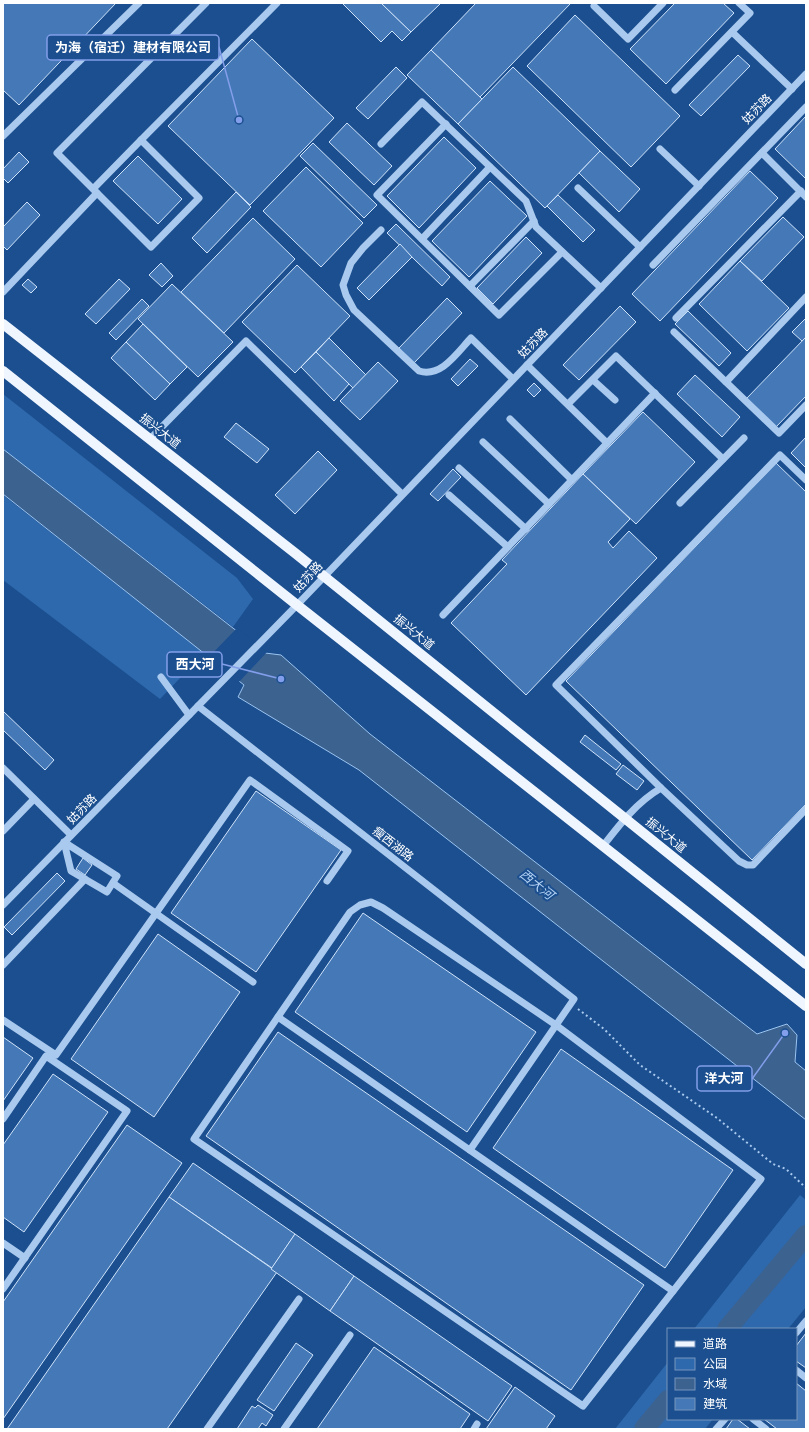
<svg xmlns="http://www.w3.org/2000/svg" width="809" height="1432" font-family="Quicksand,'Noto Sans SC',sans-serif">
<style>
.green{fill:#2e69ad}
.water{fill:#3c6290;stroke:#9cc4f0}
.pier{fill:#1b4f8f}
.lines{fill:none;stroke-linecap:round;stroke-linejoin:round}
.river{stroke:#3c6290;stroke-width:20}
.building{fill:#4478b7;stroke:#cfe3fa}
.path{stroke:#a9c9ee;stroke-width:2;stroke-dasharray:2 3;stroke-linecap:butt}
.minor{stroke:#a9c9ee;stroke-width:7}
.major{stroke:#f0f6ff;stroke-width:10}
.labels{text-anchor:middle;stroke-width:4;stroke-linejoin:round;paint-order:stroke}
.street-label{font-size:12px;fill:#fff;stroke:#1b4f8f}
.water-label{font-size:13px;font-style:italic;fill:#b5d3f5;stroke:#1b4f8f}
.leader{fill:none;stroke:#839eea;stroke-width:1.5}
.callout-dot{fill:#839eea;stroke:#1b4f8f;stroke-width:1.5}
.callout{fill:#1b4f8f;stroke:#839eea;stroke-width:1.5}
.callout-label{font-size:13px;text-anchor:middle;font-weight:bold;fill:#fff}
</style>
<rect width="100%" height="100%" fill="#1b4f8f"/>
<g class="green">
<polygon points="3,394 237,578 253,599 233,627 3,449"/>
<polygon points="3,495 204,653 160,699 3,580"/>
<polygon points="800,1195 806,1200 806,1307 788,1329 694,1329"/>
<polygon points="668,1362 668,1419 713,1419 705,1429 615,1429"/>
</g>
<polygon class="water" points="3,449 265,653 281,655 370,734 757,1034 787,1024 797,1035 795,1062 806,1071 806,1120 359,770 238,697 244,685 3,494"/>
<polygon class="pier" points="237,628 266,651 268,651 238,683 208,658"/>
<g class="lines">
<g class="river">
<polyline points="727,1329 806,1235"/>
<polyline points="644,1429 668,1400"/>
</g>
</g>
<g class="building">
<polygon points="3,3 116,3 19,105 3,90"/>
<polygon points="342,3 381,3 411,32 402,41 392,31 381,42"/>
<polygon points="381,3 441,3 411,32"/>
<polygon points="476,3 571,3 480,97 431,50"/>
<polygon points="675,3 723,3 734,13 666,84 630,49"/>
<polygon points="575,15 680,116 631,167 527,66"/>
<polygon points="252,39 334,118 250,205 168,126"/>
<polygon points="431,50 482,99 458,124 407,75"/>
<polygon points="738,55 750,66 701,116 689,105"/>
<polygon points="396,67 407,78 368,119 356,108"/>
<polygon points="513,67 600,151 545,208 458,124"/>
<polygon points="806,116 806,179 775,149"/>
<polygon points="347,123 392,166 374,185 329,142"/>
<polygon points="444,137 476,168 419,228 387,196"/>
<polygon points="313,143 377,205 364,218 300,156"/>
<polygon points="600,151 640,189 619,212 579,173"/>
<polygon points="19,152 29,162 8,183 3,178 3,169"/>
<polygon points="138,156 182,199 158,224 113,181"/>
<polygon points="306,167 363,223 321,267 263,211"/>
<polygon points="750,171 778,198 660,321 632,294"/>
<polygon points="490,181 527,216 469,277 432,241"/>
<polygon points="236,192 251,207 207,253 192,238"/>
<polygon points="558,195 595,230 583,242 547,206"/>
<polygon points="27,202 40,215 7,250 3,246 3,227"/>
<polygon points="783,217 804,237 762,281 740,261"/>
<polygon points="253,218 295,259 224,333 181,292"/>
<polygon points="396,224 450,277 442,286 387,233"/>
<polygon points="526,237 542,253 493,304 477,288"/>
<polygon points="400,244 412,257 369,300 357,288"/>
<polygon points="740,261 789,308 747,351 699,304"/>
<polygon points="161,263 173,276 162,287 149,275"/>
<polygon points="297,265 350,316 295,373 242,322"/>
<polygon points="28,279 37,287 31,293 22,285"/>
<polygon points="119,279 130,289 96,324 85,314"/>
<polygon points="172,284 233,342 198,377 138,319"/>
<polygon points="447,298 462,313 414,363 399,348"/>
<polygon points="142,299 149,306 116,340 109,333"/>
<polygon points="620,306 636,322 579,380 563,365"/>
<polygon points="688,311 731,353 719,366 675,324"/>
<polygon points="806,318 806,337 802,341 792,332"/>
<polygon points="143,324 187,367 170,384 126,342"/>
<polygon points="806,337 806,396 776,427 746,399"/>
<polygon points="329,338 366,375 353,388 316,352"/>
<polygon points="126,342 170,384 155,400 111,358"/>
<polygon points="316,352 349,384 334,401 301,367"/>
<polygon points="470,359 478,366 458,386 451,379"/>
<polygon points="378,362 398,381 360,420 340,401"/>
<polygon points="695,375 740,417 722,437 677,394"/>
<polygon points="534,383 541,390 534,397 527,390"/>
<polygon points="643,412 695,462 636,524 583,474"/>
<polygon points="236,423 269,449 257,463 224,437"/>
<polygon points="806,437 806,468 791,453"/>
<polygon points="318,451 337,470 295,514 275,495"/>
<polygon points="776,463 806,492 806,804 752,860 566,681"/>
<polygon points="453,469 461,477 438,501 430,494"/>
<polygon points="583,474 630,519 608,542 613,548 629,531 657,558 526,695 451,623 507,564 502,560"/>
<polygon points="3,711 54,760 45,770 3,730"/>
<polygon points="585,735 621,764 616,770 580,742"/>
<polygon points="623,765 644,781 637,790 616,774"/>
<polygon points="256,791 341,850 256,972 171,913"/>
<polygon points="83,858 92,865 85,875 76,869"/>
<polygon points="57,873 65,881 12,935 4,927"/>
<polygon points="363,913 536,1032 467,1132 295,1012"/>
<polygon points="158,934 240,992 154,1117 71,1059"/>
<polygon points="278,1032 644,1285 571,1390 206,1136"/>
<polygon points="3,1037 33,1058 3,1101"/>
<polygon points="561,1049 733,1170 665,1268 493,1148"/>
<polygon points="53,1074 108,1112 24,1232 3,1217 3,1145"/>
<polygon points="127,1125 182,1163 3,1419 3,1302"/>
<polygon points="193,1163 295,1234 272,1268 169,1197"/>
<polygon points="169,1197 277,1272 167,1429 7,1429"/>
<polygon points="295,1234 354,1276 330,1311 271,1269"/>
<polygon points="354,1276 512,1386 488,1421 330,1311"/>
<polygon points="806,1333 806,1368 796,1361 796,1346"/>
<polygon points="296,1343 313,1355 274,1411 257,1400"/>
<polygon points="374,1347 470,1414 460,1429 317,1429"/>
<polygon points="796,1383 806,1391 806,1429 777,1429 764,1419 796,1419"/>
<polygon points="515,1387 555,1416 546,1429 486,1429"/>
<polygon points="258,1405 273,1415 266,1426 262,1423 258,1429 237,1429 252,1406 255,1408"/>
<polygon points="733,1419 737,1419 750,1429 726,1429"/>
</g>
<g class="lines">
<polyline class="path" points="578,1009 604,1029 640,1065 717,1118 773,1164 786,1169 806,1188"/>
<g class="minor">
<polyline points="594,6 628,39 663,3"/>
<polyline points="732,32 792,89"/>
<polyline points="675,90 750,13 739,3"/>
<polyline points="446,124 377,195 499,315 562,252"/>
<polyline points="3,136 139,3"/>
<polyline points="141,140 277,3"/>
<polyline points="381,144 422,102 526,201 536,227 601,288"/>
<polyline points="660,149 699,186"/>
<polyline points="762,153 806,197"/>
<polyline points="578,188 640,247"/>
<polyline points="93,189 141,140 199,198 151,247 57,153 206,3"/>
<path d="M381,230L363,248L351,263L343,285L346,295L354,310L419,371C441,378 457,353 471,338L513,379"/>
<polyline points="422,239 490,167"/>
<polyline points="653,265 806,107"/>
<polyline points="470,286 534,221"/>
<polyline points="3,292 97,193"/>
<polyline points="676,318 801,191"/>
<polyline points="674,332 779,433 806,405"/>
<polyline points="527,365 607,443"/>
<polyline points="593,380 615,400"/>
<polyline points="726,382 806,297"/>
<polyline points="568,404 616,356 723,459"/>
<polyline points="510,419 572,480"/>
<polyline points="150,439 246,341 402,494"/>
<polyline points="483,442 549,504"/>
<polyline points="459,468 526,529"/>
<polyline points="806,480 780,455 556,685 661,788 739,861 747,865 753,865 806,809"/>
<polyline points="449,495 508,547"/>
<polyline points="680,503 744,438"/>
<polyline points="443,615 655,393"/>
<polyline points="161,677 189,715"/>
<polyline points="198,706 574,999 470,1150"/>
<polyline points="3,768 71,835"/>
<polyline points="3,831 34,799"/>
<polygon points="64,842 117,876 107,892 71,871"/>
<path d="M603,846C620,824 637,802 661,788"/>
<polyline points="113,883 253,982"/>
<polygon points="371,902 383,908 556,1025 761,1179 583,1406 194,1139 350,912 360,905"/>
<polyline points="3,905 297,605 806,74"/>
<polyline points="3,965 85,879"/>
<polyline points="278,1017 673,1291"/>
<polyline points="3,1020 56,1055 250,780 348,851 327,881"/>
<polyline points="3,1119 46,1056 127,1111 3,1289"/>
<polyline points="3,1243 25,1258"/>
<polyline points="796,1333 806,1321"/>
<polyline points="796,1370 806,1378"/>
<polyline points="753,1419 766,1429"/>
<polyline points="207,1429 299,1299"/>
<polyline points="284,1429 350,1335"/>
<polyline points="474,1429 477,1424"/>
<polyline points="716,1429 725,1419"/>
</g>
<g class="major">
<polyline points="3,324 295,553 806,964"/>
<polyline points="3,371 297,605 806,1006"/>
</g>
</g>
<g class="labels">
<g class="street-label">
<text transform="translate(757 109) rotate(-46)" y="4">姑苏路</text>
<text transform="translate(533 343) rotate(-46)" y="4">姑苏路</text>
<text transform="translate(160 431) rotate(38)" y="4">振兴大道</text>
<text transform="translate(308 577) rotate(-47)" y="4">姑苏路</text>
<text transform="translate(414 632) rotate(39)" y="4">振兴大道</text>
<text transform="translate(82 809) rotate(-46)" y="4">姑苏路</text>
<text transform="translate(666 835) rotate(39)" y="4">振兴大道</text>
<text transform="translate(393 844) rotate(38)" y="4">瘦西湖路</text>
</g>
<g class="water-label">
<text transform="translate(537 884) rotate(39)" y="5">西大河</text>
</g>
</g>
<path class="leader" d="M239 120L219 47M281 679L222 664M785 1033L752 1079"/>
<g class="callout-dot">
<circle cx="239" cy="120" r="4"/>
<circle cx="281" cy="679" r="4"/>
<circle cx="785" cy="1033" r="4"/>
</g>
<g class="callout">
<rect x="47" y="35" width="172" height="25" rx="4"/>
<rect x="167" y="652" width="55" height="25" rx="4"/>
<rect x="697" y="1066" width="55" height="25" rx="4"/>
</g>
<g class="callout-label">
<text x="133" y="52">为海（宿迁）建材有限公司</text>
<text x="195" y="669">西大河</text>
<text x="724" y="1083">洋大河</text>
</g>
<rect width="809" height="1432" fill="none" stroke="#ffffff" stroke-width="8"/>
<rect x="667" y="1328" width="130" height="92" fill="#1b4f8f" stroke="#7695bc"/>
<rect x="675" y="1341" width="20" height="6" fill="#f0f6ff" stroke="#7695bc"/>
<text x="703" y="1348" font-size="12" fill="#ffffff">道路</text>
<rect x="675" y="1358" width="20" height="12" fill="#2e69ad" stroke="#7695bc"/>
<text x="703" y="1368" font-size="12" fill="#ffffff">公园</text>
<rect x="675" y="1378" width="20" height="12" fill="#3c6290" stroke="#7695bc"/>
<text x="703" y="1388" font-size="12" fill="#ffffff">水域</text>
<rect x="675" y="1398" width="20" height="12" fill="#4478b7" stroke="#7695bc"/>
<text x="703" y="1408" font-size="12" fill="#ffffff">建筑</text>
</svg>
